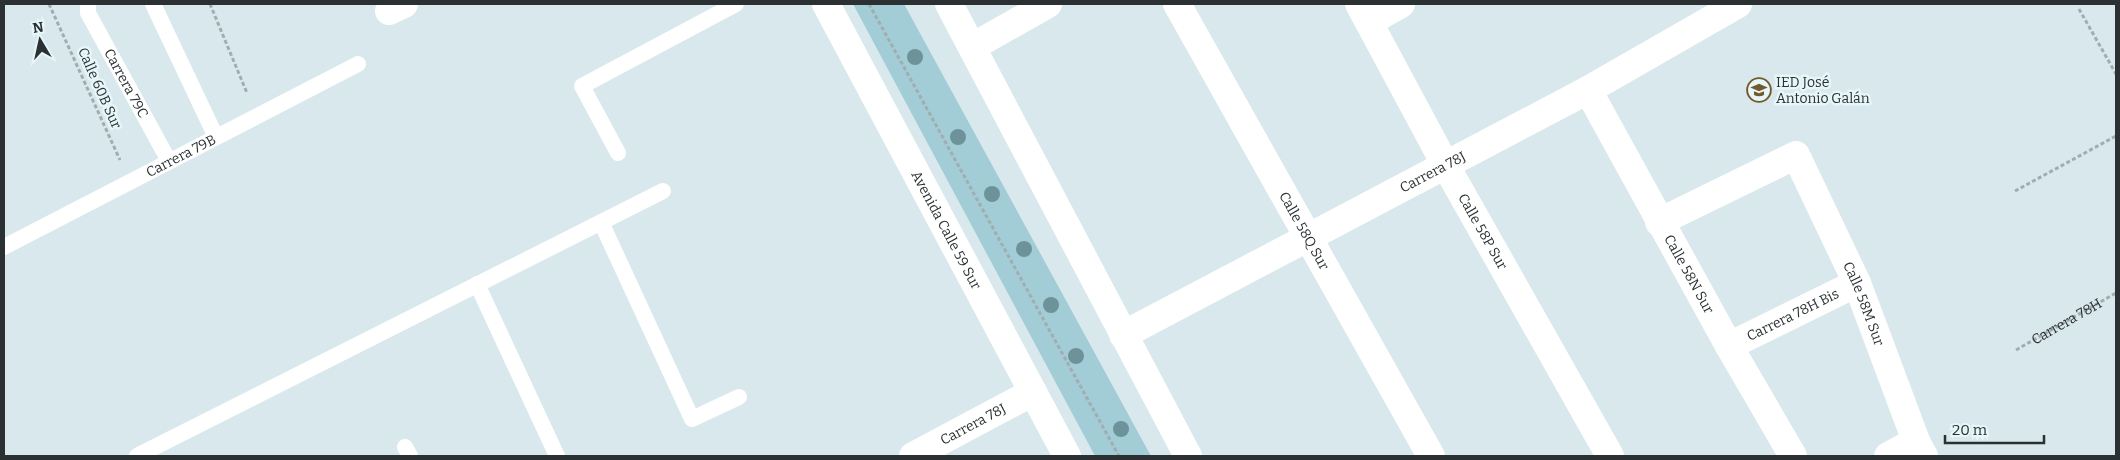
<svg xmlns="http://www.w3.org/2000/svg" width="2120" height="460" font-family="Bitter,serif">
<style>
.green{fill:#a2cdd7}
.lines{fill:none;stroke-linecap:round;stroke-linejoin:round}
.path{stroke:#a1adb0;stroke-width:3;stroke-dasharray:4 2.5;stroke-linecap:butt}
.lane{stroke:#fff;stroke-width:16}
.street{stroke:#fff;stroke-width:28}
.primary{stroke:#fff;stroke-width:28}
.tree{fill:#6d929a}
.labels{text-anchor:middle;stroke-width:5;stroke-linejoin:round;paint-order:stroke}
.poi-label{font-size:14px;fill:#2b3133;stroke:#e6f6f9;text-anchor:start}
.street-label{font-size:14px;fill:#2b3133;stroke:#e6f6f9}
</style>
<rect width="100%" height="100%" fill="#d9e8ec"/>
<polygon class="green" points="853,4 904,4 1151,456 1095,456"/>
<g class="lines">
<g class="path">
<polyline points="49,4 120,160"/>
<polyline points="210,4 247,93"/>
<polyline points="869,4 1119,456"/>
<polyline points="2079,9 2116,74"/>
<polyline points="2015,191 2116,136"/>
<path id="s1" d="M2016,350L2116,293"/>
</g>
<g class="lane">
<path id="s2" d="M88,4V13L169,161"/>
<polyline points="153,4 216,137"/>
<polyline points="618,153 582,86 736,4"/>
<polyline points="601,222 692,419 739,397"/>
<path id="s3" d="M4,247L358,64"/>
<polyline points="477,284 557,456"/>
<polyline points="405,447 410,456"/>
<polyline points="137,456 663,191"/>
</g>
<g class="street">
<path id="s4" d="M1177,4L1431,456"/>
<path id="s5" d="M1359,4L1446,166L1610,456"/>
<polyline points="389,11 404,4"/>
<polyline points="1369,22 1401,4"/>
<polyline points="972,47 1048,4"/>
<path id="s6" d="M1588,90L1729,346L1793,456"/>
<path id="s7" d="M1659,222L1796,155L1857,283L1916,441L1924,456"/>
<path id="s8" d="M1123,335L1588,90L1738,4"/>
<path id="s9" d="M1729,346L1857,283"/>
<path id="s10" d="M913,456L1033,392"/>
<polyline points="1888,456 1916,441"/>
</g>
<g class="primary">
<path id="s11" d="M826,4L1067,456"/>
<polyline points="949,4 1188,456"/>
</g>
</g>
<g class="tree">
<circle cx="915" cy="57" r="8"/>
<circle cx="958" cy="137" r="8"/>
<circle cx="992" cy="194" r="8"/>
<circle cx="1024" cy="249" r="8"/>
<circle cx="1051" cy="305" r="8"/>
<circle cx="1076" cy="356" r="8"/>
<circle cx="1121" cy="429" r="8"/>
</g>
<defs>
<g id="school-ring" transform="scale(1.25)"><circle r="9.5" fill="#e6f6f9" stroke="#73592b" stroke-width="1.5"/><path d="M0-5L7-2L0 1L-7-2ZM-4 1L0 2.5L4 1V4Q0 6-4 4Z" fill="#73592b"/></g>
</defs>
<g fill-rule="evenodd">
<use href="#school-ring" x="1759" y="90"/>
</g>
<g class="labels">
<g class="poi-label">
<text x="1776" y="87">IED José<tspan x="1776" dy="16">Antonio Galán</tspan></text>
</g>
<g class="street-label">
<text dy="5" stroke="none"><textPath href="#s2" startOffset="89">Carrera 79C</textPath></text>
<text transform="translate(100 88) rotate(66)" y="5">Calle 60B Sur</text>
<text dy="5" stroke="none"><textPath href="#s3" startOffset="199">Carrera 79B</textPath></text>
<text dy="5" stroke="none"><textPath href="#s8" startOffset="350">Carrera 78J</textPath></text>
<text dy="5" stroke="none"><textPath href="#s11" startOffset="256">Avenida Calle 59 Sur</textPath></text>
<text dy="5" stroke="none"><textPath href="#s4" startOffset="260">Calle 58Q Sur</textPath></text>
<text dy="5" stroke="none"><textPath href="#s5" startOffset="259">Calle 58P Sur</textPath></text>
<text dy="5" stroke="none"><textPath href="#s6" startOffset="210">Calle 58N Sur</textPath></text>
<text dy="5" stroke="none"><textPath href="#s7" startOffset="316">Calle 58M Sur</textPath></text>
<text dy="5" stroke="none"><textPath href="#s9" startOffset="71">Carrera 78H Bis</textPath></text>
<text dy="5" stroke="none"><textPath href="#s1" startOffset="58">Carrera 78H</textPath></text>
<text dy="5" stroke="none"><textPath href="#s10" startOffset="68">Carrera 78J</textPath></text>
</g>
</g>
<rect width="2120" height="460" fill="none" stroke="#2b3133" stroke-width="10"/>
<g transform="translate(40 40) rotate(351)" stroke="#e6f6f9" stroke-width="4" paint-order="stroke">
<path d="M0-4L9 19L0 12L-9 19Z" fill="#2b3133"/>
<text y="-8" font-size="14" font-weight="bold" text-anchor="middle" fill="#2b3133">N</text>
</g>
<path d="M1945 435v8h99v-8" fill="none" stroke="#2b3133" stroke-width="2.5"/>
<text x="1952" y="435" font-size="15" fill="#2b3133" stroke="#e6f6f9" stroke-width="4" paint-order="stroke">20 m</text>
</svg>
